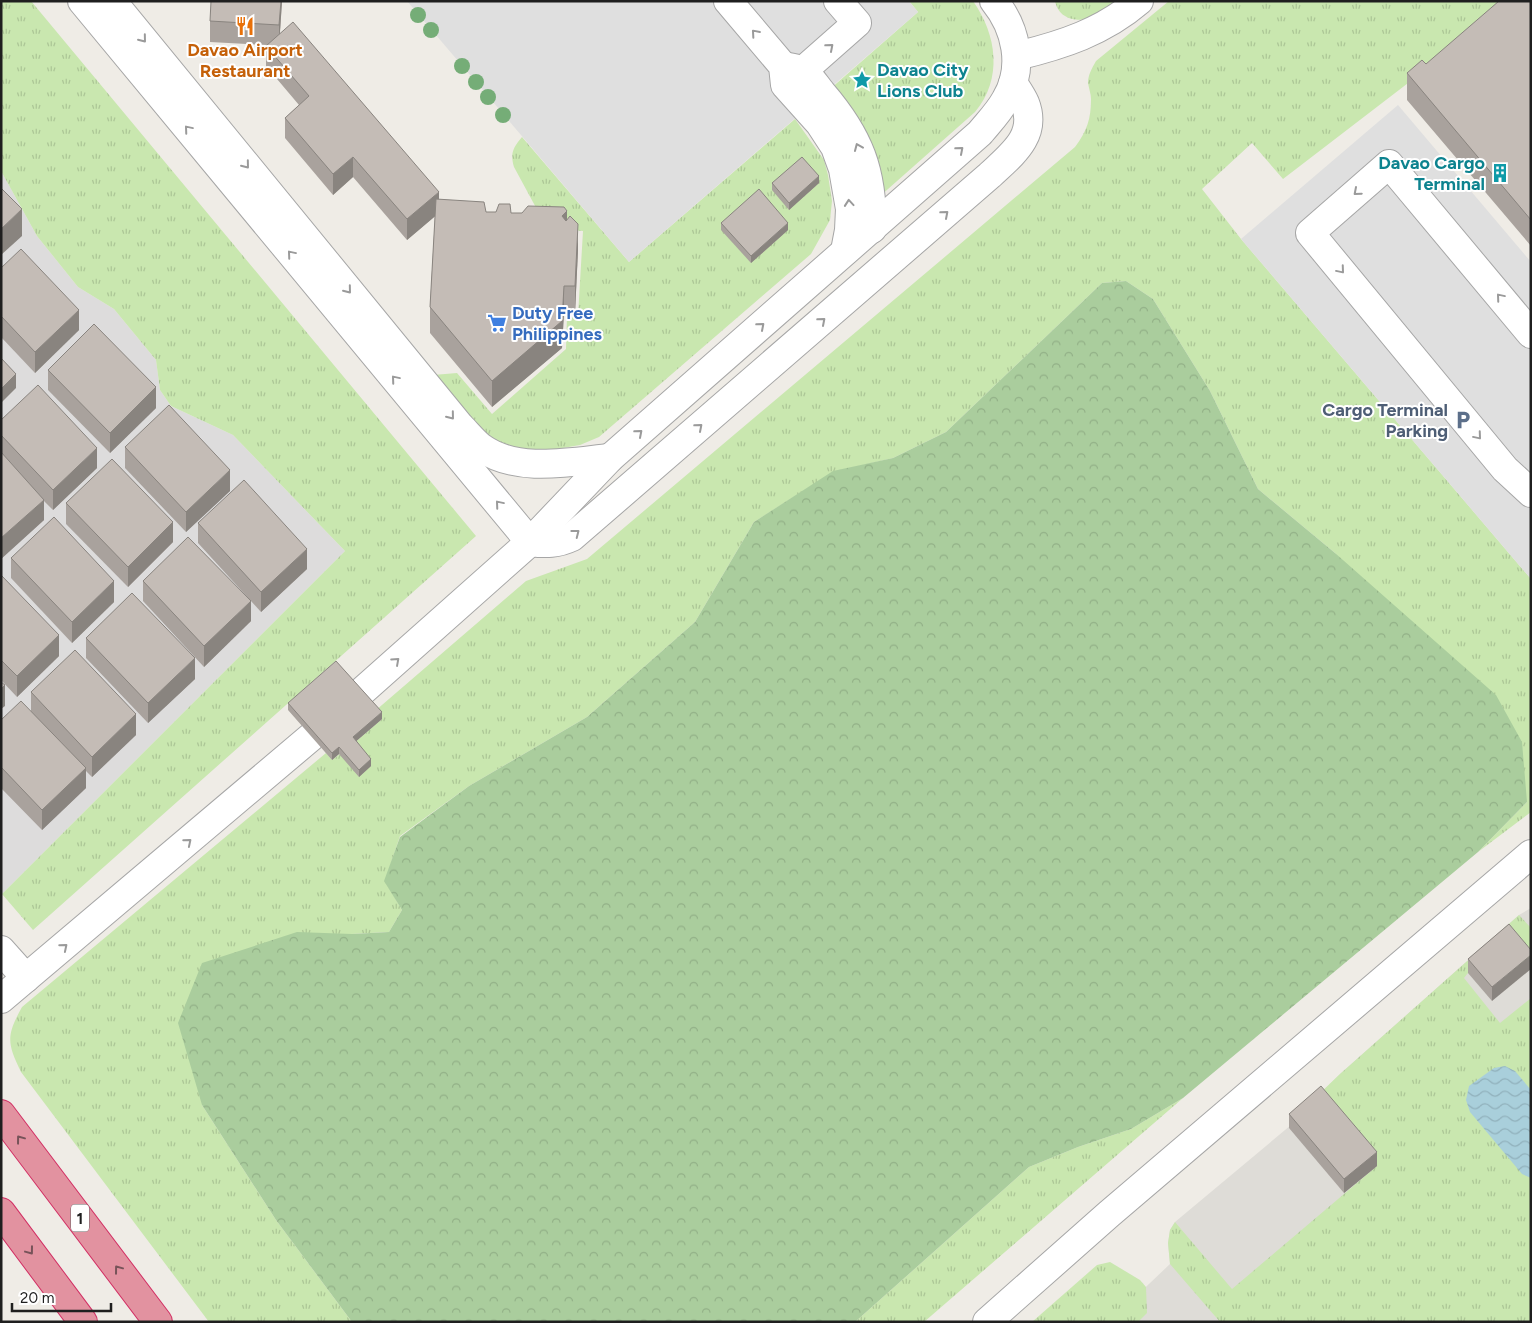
<svg xmlns="http://www.w3.org/2000/svg" width="1532" height="1323" font-family="Figtree,sans-serif">
<style>
.residential{fill:#dddcdc}
.airport{fill:#dedcd7}
.grass{fill:url(#grass-tufts)}
.forest{fill:url(#forest-crowns)}
.parking{fill:#dfdfdf}
.water{fill:url(#water-waves)}
.lines{fill:none;stroke-linecap:round;stroke-linejoin:round}
.minor-casing{stroke:#a6a6a6;stroke-width:30}
.highway-casing{stroke:#d22f64;stroke-width:30}
.minor{stroke:#fff;stroke-width:28}
.highway{stroke:#e292a0;stroke-width:28}
.tree{fill:#75ad77}
.wall{fill:#a9a29d}
.shaded-wall{fill:#89847f}
.building{fill:#c4bcb6;stroke:#89847f}
.oneway{stroke:#9a9a9a}
.oneway2{stroke:#775359}
.labels{text-anchor:middle;stroke-width:4;stroke-linejoin:round;paint-order:stroke}
.shield{fill:#fff;stroke:#626262;stroke-width:1}
.shield-label{font-size:16px;font-weight:bold;fill:#1f1f1f}
.food-label{font-size:18px;font-weight:bold;fill:#c56008;stroke:#fff}
.culture-label{font-size:18px;font-weight:bold;fill:#0d838f;stroke:#fff;text-anchor:start}
.shop-label{font-size:18px;font-weight:bold;fill:#366cbe;stroke:#fff;text-anchor:start}
.service-label{font-size:18px;font-weight:bold;fill:#4e5e75;stroke:#fff;text-anchor:end}
</style>
<defs>
<pattern id="grass-tufts" width="24" height="20" patternUnits="userSpaceOnUse" patternTransform="scale(1.25)"><rect width="24" height="20" fill="#c9e7af"/><path d="M3 7l-1-3M5 7V3M7 7l1-3M15 17l-1-3M17 17v-4M19 17l1-3" fill="none" stroke="#acc696"/></pattern>
<pattern id="forest-crowns" width="20" height="18" patternUnits="userSpaceOnUse" patternTransform="scale(1.25)"><rect width="20" height="18" fill="#aacd9d"/><path d="M2 6a3 3 0 1 1 6 0M12 15a3 3 0 1 1 6 0" fill="none" stroke="#92b087"/></pattern>
<pattern id="water-waves" width="16" height="10" patternUnits="userSpaceOnUse" patternTransform="scale(1.25)"><rect width="16" height="10" fill="#a9cfdb"/><path d="M0 5q4-4 8 0t8 0" fill="none" stroke="#91b1bc"/></pattern>
</defs>
<rect width="100%" height="100%" fill="#efece6"/>
<polygon class="residential" points="1,171 37,236 78,287 114,309 156,360 160,390 171,406 233,435 345,551 2,894"/>
<polygon class="airport" points="1531,908 1531,1322 1211,1311 1220,1322 1109,1322 1170,1264 1168,1243 1170,1230 1175,1222 1321,1100 1330,1084 1340,1074 1519,915"/>
<g class="grass">
<polygon points="1,1 31,1 476,536 33,930 2,894 345,551 233,435 171,406 160,390 156,360 114,309 78,287 37,236 1,171"/>
<path d="M909,1H973C997,35 1003,79 975,112L879,197L829,90L918,12Z"/>
<path d="M1055,1H1115C1109,6 1100,16 1093,18C1077,22 1059,20 1055,1Z"/>
<path d="M1169,1H1515L1283,179L1252,143L1202,189L1241,239L1531,579V812L1478,852L1527,802L1335,553L1258,489L1210,391L1153,299L1126,281L1102,283L946,432L893,458L833,472L754,522L695,622L587,717L469,786L400,836L385,881L402,910L389,932L352,934L202,1105L276,1220L352,1322H209L21,1072C7,1043 6,1036 22,1007L326,753L332,760L353,744L382,719L375,711L526,581L587,559L1075,147C1087,131 1091,119 1091,99C1091,94 1089,89 1088,83C1088,75 1092,68 1096,61Z"/>
<path d="M795,119L824,160L828,175L832,201L830,220L811,254L599,437L580,445L557,449L535,451L509,449L490,441L433,375L457,373L492,414L566,349L567,316H578L583,231L547,228L514,167C510,153 513,148 522,137L629,262Z"/>
<polygon points="1519,915 1531,928 1531,964 1468,973 1464,978 1500,1023 1531,998 1531,1322 1220,1322 1170,1264 1168,1243 1170,1230 1175,1222 1232,1289 1377,1166 1318,1095 1340,1074"/>
<polygon points="1183,1098 924,1322 855,1322 1029,1167 1078,1147 1131,1129"/>
<polygon points="1110,1262 1140,1280 1146,1287 1147,1313 1138,1322 1032,1322 1097,1265"/>
</g>
<polygon class="forest" points="1126,281 1153,299 1210,391 1258,489 1335,553 1496,695 1522,742 1527,802 1478,852 1183,1098 1131,1129 1078,1147 1029,1167 855,1322 352,1322 276,1220 202,1105 178,1023 202,963 297,932 352,934 389,932 402,910 384,881 400,837 469,786 587,717 695,622 754,522 833,471 893,458 946,432 1102,283"/>
<g class="parking">
<polygon points="407,1 909,1 918,12 629,262"/>
<polygon points="1398,105 1531,262 1531,579 1241,239"/>
</g>
<polygon class="water" points="1505,1066 1515,1071 1531,1090 1531,1178 1522,1174 1470,1112 1466,1100 1469,1086 1494,1068"/>
<g class="lines">
<g class="minor-casing">
<g id="minor">
<path d="M82,1L530,542C546,544 557,544 572,537L990,175C1011,155 1038,136 1025,103C1022,96 1017,89 1013,83"/>
<path d="M112,1L460,426C467,433 474,442 482,448C517,473 570,462 610,458"/>
<polyline points="728,1 783,66 785,85 820,124 835,147 843,169 850,209 849,230 845,251"/>
<path d="M1017,56C1062,45 1103,32 1139,1"/>
<path d="M783,66C788,67 796,68 801,70C809,74 816,86 822,93C859,136 873,171 872,229"/>
<polyline points="789,83 857,23 838,1"/>
<polyline points="1531,334 1389,164 1310,233 1505,469 1531,493"/>
<path d="M359,694L530,542L610,458L980,133C989,122 999,112 1006,99C1025,67 1016,28 994,1"/>
<polyline points="1,950 26,978"/>
<polyline points="1,999 311,737"/>
<polyline points="987,1322 1109,1214 1531,854"/>
</g>
</g>
<g class="highway-casing">
<g id="highway">
<polyline points="1,1114 158,1322"/>
<polyline points="1,1212 83,1322"/>
</g>
</g>
<use href="#minor" class="minor"/>
<use href="#highway" class="highway"/>
</g>
<g class="tree">
<circle cx="418" cy="15" r="8"/>
<circle cx="431" cy="30" r="8"/>
<circle cx="462" cy="66" r="8"/>
<circle cx="476" cy="82" r="8"/>
<circle cx="488" cy="97" r="8"/>
<circle cx="503" cy="115" r="8"/>
</g>
<g class="wall">
<polygon points="282,1 280,33 439,199 486,212 511,213 567,219 578,250 575,313 564,312 562,348 492,407 430,333 430,307 435,216 407,240 353,177 333,195 285,138 285,118 299,105 266,66 266,46 267,45 210,42 210,21"/>
<polygon points="1531,1 1531,246 1407,100 1407,73 1426,64"/>
<polygon points="772,183 819,183 789,210 772,190"/>
<polygon points="721,223 788,230 751,263 721,230"/>
<polygon points="1,268 79,330 35,373 1,337"/>
<polygon points="48,370 156,408 110,453 48,390"/>
<polygon points="1,420 97,468 53,510 44,501 44,520 1,559"/>
<polygon points="125,447 230,491 186,532 125,468"/>
<polygon points="66,503 173,542 128,587 66,524"/>
<polygon points="198,523 307,569 261,612 198,543"/>
<polygon points="11,558 114,602 72,643 11,578"/>
<polygon points="1,575 59,656 17,697 1,680"/>
<polygon points="143,581 251,621 204,667 143,601"/>
<polygon points="86,638 195,679 148,723 86,658"/>
<polygon points="31,692 136,735 92,777 86,771 86,788 42,830 1,788 1,720 31,711"/>
<polygon points="288,703 382,719 356,741 371,766 359,777 339,754 332,760 288,710"/>
<polygon points="1509,924 1492,1001 1468,973 1468,959"/>
<polygon points="1289,1114 1377,1166 1344,1193 1289,1128"/>
</g>
<g class="shaded-wall">
<polygon points="281,1 282,1 279,45 279,25"/>
<polygon points="353,157 353,177 333,195 333,174"/>
<polygon points="819,176 819,183 789,210 789,203"/>
<polygon points="439,192 439,213 407,240 407,219"/>
<polygon points="22,209 22,236 1,255 1,229"/>
<polygon points="567,211 567,238 562,216"/>
<polygon points="788,223 788,230 751,263 751,256"/>
<polygon points="578,224 578,250 575,313 575,286"/>
<polygon points="564,286 564,312 562,348 492,407 492,381"/>
<polygon points="79,310 79,330 35,373 35,352"/>
<polygon points="16,374 16,388 1,403 1,389"/>
<polygon points="156,387 156,408 110,453 110,433"/>
<polygon points="97,448 97,468 53,510 53,490"/>
<polygon points="230,470 230,491 186,532 186,512"/>
<polygon points="44,500 44,520 1,559 1,538"/>
<polygon points="173,522 173,542 128,587 128,567"/>
<polygon points="307,549 307,569 261,612 261,592"/>
<polygon points="114,581 114,602 72,643 72,622"/>
<polygon points="251,601 251,621 204,667 204,646"/>
<polygon points="59,635 59,656 17,697 17,676"/>
<polygon points="195,658 195,679 148,723 148,703"/>
<polygon points="5,685 5,706 1,709 1,689"/>
<polygon points="382,712 382,719 353,744 353,737"/>
<polygon points="136,714 136,735 92,777 92,757"/>
<polygon points="339,747 339,754 332,760 332,753"/>
<polygon points="371,759 371,766 359,777 359,770"/>
<polygon points="86,768 86,788 42,830 42,810"/>
<polygon points="1531,955 1531,969 1492,1001 1492,987"/>
<polygon points="1377,1152 1377,1166 1344,1193 1344,1179"/>
</g>
<g class="building">
<polygon points="211,1 281,1 279,25 210,21"/>
<polygon points="1499,1 1531,1 1531,220 1407,73 1422,60 1426,64"/>
<polygon points="293,22 439,192 407,219 353,157 333,174 285,118 309,96 266,46"/>
<polygon points="802,157 819,176 789,203 772,183"/>
<polygon points="1,188 22,209 1,229"/>
<polygon points="759,189 788,223 751,256 721,223"/>
<polygon points="436,199 484,202 486,212 496,212 499,204 510,204 511,213 522,213 528,206 564,207 567,211 562,216 566,221 570,216 578,224 575,286 564,286 562,321 492,381 430,307"/>
<polygon points="21,249 79,310 35,352 1,316 1,268"/>
<polygon points="94,324 156,387 110,433 48,370"/>
<polygon points="1,358 16,374 1,389"/>
<polygon points="38,385 97,448 53,490 1,435 1,420"/>
<polygon points="169,405 230,470 186,512 125,447"/>
<polygon points="1,452 44,500 1,538"/>
<polygon points="112,459 173,522 128,567 66,503"/>
<polygon points="244,480 307,549 261,592 198,523"/>
<polygon points="54,517 114,581 72,622 11,558"/>
<polygon points="188,537 251,601 204,646 143,581"/>
<polygon points="1,575 59,635 17,676 1,660"/>
<polygon points="132,593 195,658 148,703 86,638"/>
<polygon points="75,650 136,714 92,757 31,692"/>
<polygon points="336,661 382,712 353,737 371,759 359,770 339,747 332,753 288,703"/>
<polygon points="1,682 5,685 1,689"/>
<polygon points="21,701 86,768 42,810 1,767 1,720"/>
<polygon points="1509,924 1531,950 1531,955 1492,987 1468,959"/>
<polygon points="1321,1086 1377,1152 1344,1179 1289,1114"/>
</g>
<defs><path id="oneway-chevron" d="M-2-3.5L2.5 0L-2 3.5" fill="none" stroke-width="1.6" stroke-linecap="round" stroke-linejoin="round" transform="scale(1.25)"/></defs>
<g class="oneway">
<use href="#oneway-chevron" transform="translate(755 33) rotate(-131)"/>
<use href="#oneway-chevron" transform="translate(143 39) rotate(51)"/>
<use href="#oneway-chevron" transform="translate(830 47) rotate(-41)"/>
<use href="#oneway-chevron" transform="translate(188 129) rotate(-130)"/>
<use href="#oneway-chevron" transform="translate(858 147) rotate(-113)"/>
<use href="#oneway-chevron" transform="translate(960 150) rotate(-41)"/>
<use href="#oneway-chevron" transform="translate(246 165) rotate(51)"/>
<use href="#oneway-chevron" transform="translate(1357 192) rotate(139)"/>
<use href="#oneway-chevron" transform="translate(849 203) rotate(-95)"/>
<use href="#oneway-chevron" transform="translate(945 214) rotate(-41)"/>
<use href="#oneway-chevron" transform="translate(291 254) rotate(-130)"/>
<use href="#oneway-chevron" transform="translate(1341 270) rotate(50)"/>
<use href="#oneway-chevron" transform="translate(348 290) rotate(51)"/>
<use href="#oneway-chevron" transform="translate(1500 297) rotate(-130)"/>
<use href="#oneway-chevron" transform="translate(822 321) rotate(-41)"/>
<use href="#oneway-chevron" transform="translate(761 326) rotate(-41)"/>
<use href="#oneway-chevron" transform="translate(395 379) rotate(-130)"/>
<use href="#oneway-chevron" transform="translate(451 416) rotate(51)"/>
<use href="#oneway-chevron" transform="translate(699 427) rotate(-41)"/>
<use href="#oneway-chevron" transform="translate(639 433) rotate(-41)"/>
<use href="#oneway-chevron" transform="translate(1478 436) rotate(50)"/>
<use href="#oneway-chevron" transform="translate(499 504) rotate(-130)"/>
<use href="#oneway-chevron" transform="translate(576 533) rotate(-38)"/>
<use href="#oneway-chevron" transform="translate(396 661) rotate(-42)"/>
<use href="#oneway-chevron" transform="translate(188 842) rotate(-40)"/>
<use href="#oneway-chevron" transform="translate(64 947) rotate(-40)"/>
</g>
<g class="oneway2">
<use href="#oneway-chevron" transform="translate(20 1139) rotate(-127)"/>
<use href="#oneway-chevron" transform="translate(30 1251) rotate(53)"/>
<use href="#oneway-chevron" transform="translate(118 1269) rotate(-127)"/>
</g>
<defs>
<g id="restaurant-bare" transform="scale(1.5)"><path d="M-5-6h1v4h1v-4h1v4h1v-4h1v5L-1.5 .5V6h-2V.5L-5-1ZM5-6V6H3V1.5H1.5Q1.5-4 5-6Z" fill="#e8710a" stroke="#fff" stroke-width="2.5" paint-order="stroke"/></g>
<g id="sight-bare" transform="scale(1.5)"><path d="M0-6L1.8-2.2L6-1.7L2.9 1.2L3.7 5.4L0 3.3L-3.7 5.4L-2.9 1.2L-6-1.7L-1.8-2.2Z" fill="#0f9aa8" stroke="#fff" stroke-width="2.5" paint-order="stroke"/></g>
<g id="building-bare" transform="scale(1.5)"><path d="M-4-6H4V6H1V3H-1V6H-4ZM-2.5-4.3h1.7v1.8h-1.7ZM.8-4.3h1.7v1.8H.8ZM-2.5-1h1.7V.8h-1.7ZM.8-1h1.7V.8H.8Z" fill="#0f9aa8" stroke="#fff" stroke-width="2.5" paint-order="stroke"/></g>
<g id="supermarket-bare" transform="scale(1.5)"><path d="M-6-5.5h2.5l.6 2H6L4.5 2H-2.5L-4.4-4H-6ZM-1.5 3.2a1.3 1.3 0 1 0 .1 0ZM3 3.2a1.3 1.3 0 1 0 .1 0Z" fill="#3f7fe0" stroke="#fff" stroke-width="2.5" paint-order="stroke"/></g>
<g id="parking-bare" transform="scale(1.5)"><path d="M-3.5-5.5H1a3.5 3.5 0 0 1 0 7H-1V5.5H-3.5ZM-1-3.4V-.6H.8a1.4 1.4 0 0 0 0-2.8Z" fill="#5c6f8a" stroke="#fff" stroke-width="2.5" paint-order="stroke"/></g>
</defs>
<g fill-rule="evenodd">
<use href="#restaurant-bare" x="245" y="26"/>
<use href="#sight-bare" x="862" y="80"/>
<use href="#building-bare" x="1500" y="173"/>
<use href="#supermarket-bare" x="497" y="323"/>
<use href="#parking-bare" x="1463" y="420"/>
</g>
<g class="labels">
<rect class="shield" x="71" y="1204.5" width="18" height="27" rx="4"/>
<g class="shield-label">
<text x="80" y="1224">1</text>
</g>
<g class="food-label">
<text x="245" y="56">Davao Airport<tspan x="245" dy="21">Restaurant</tspan></text>
</g>
<g class="culture-label">
<text x="877" y="76">Davao City<tspan x="877" dy="21">Lions Club</tspan></text>
<text x="1485" y="169" text-anchor="end">Davao Cargo<tspan x="1485" dy="21">Terminal</tspan></text>
</g>
<g class="shop-label">
<text x="512" y="319">Duty Free<tspan x="512" dy="21">Philippines</tspan></text>
</g>
<g class="service-label">
<text x="1448" y="416">Cargo Terminal<tspan x="1448" dy="21">Parking</tspan></text>
</g>
</g>
<rect width="1532" height="1323" fill="none" stroke="#1f1f1f" stroke-width="5"/>
<path d="M12 1303v8h99v-8" fill="none" stroke="#1f1f1f" stroke-width="2.5"/>
<text x="20" y="1303" font-size="15" fill="#1f1f1f" stroke="#ffffff" stroke-width="4" paint-order="stroke">20 m</text>
</svg>
